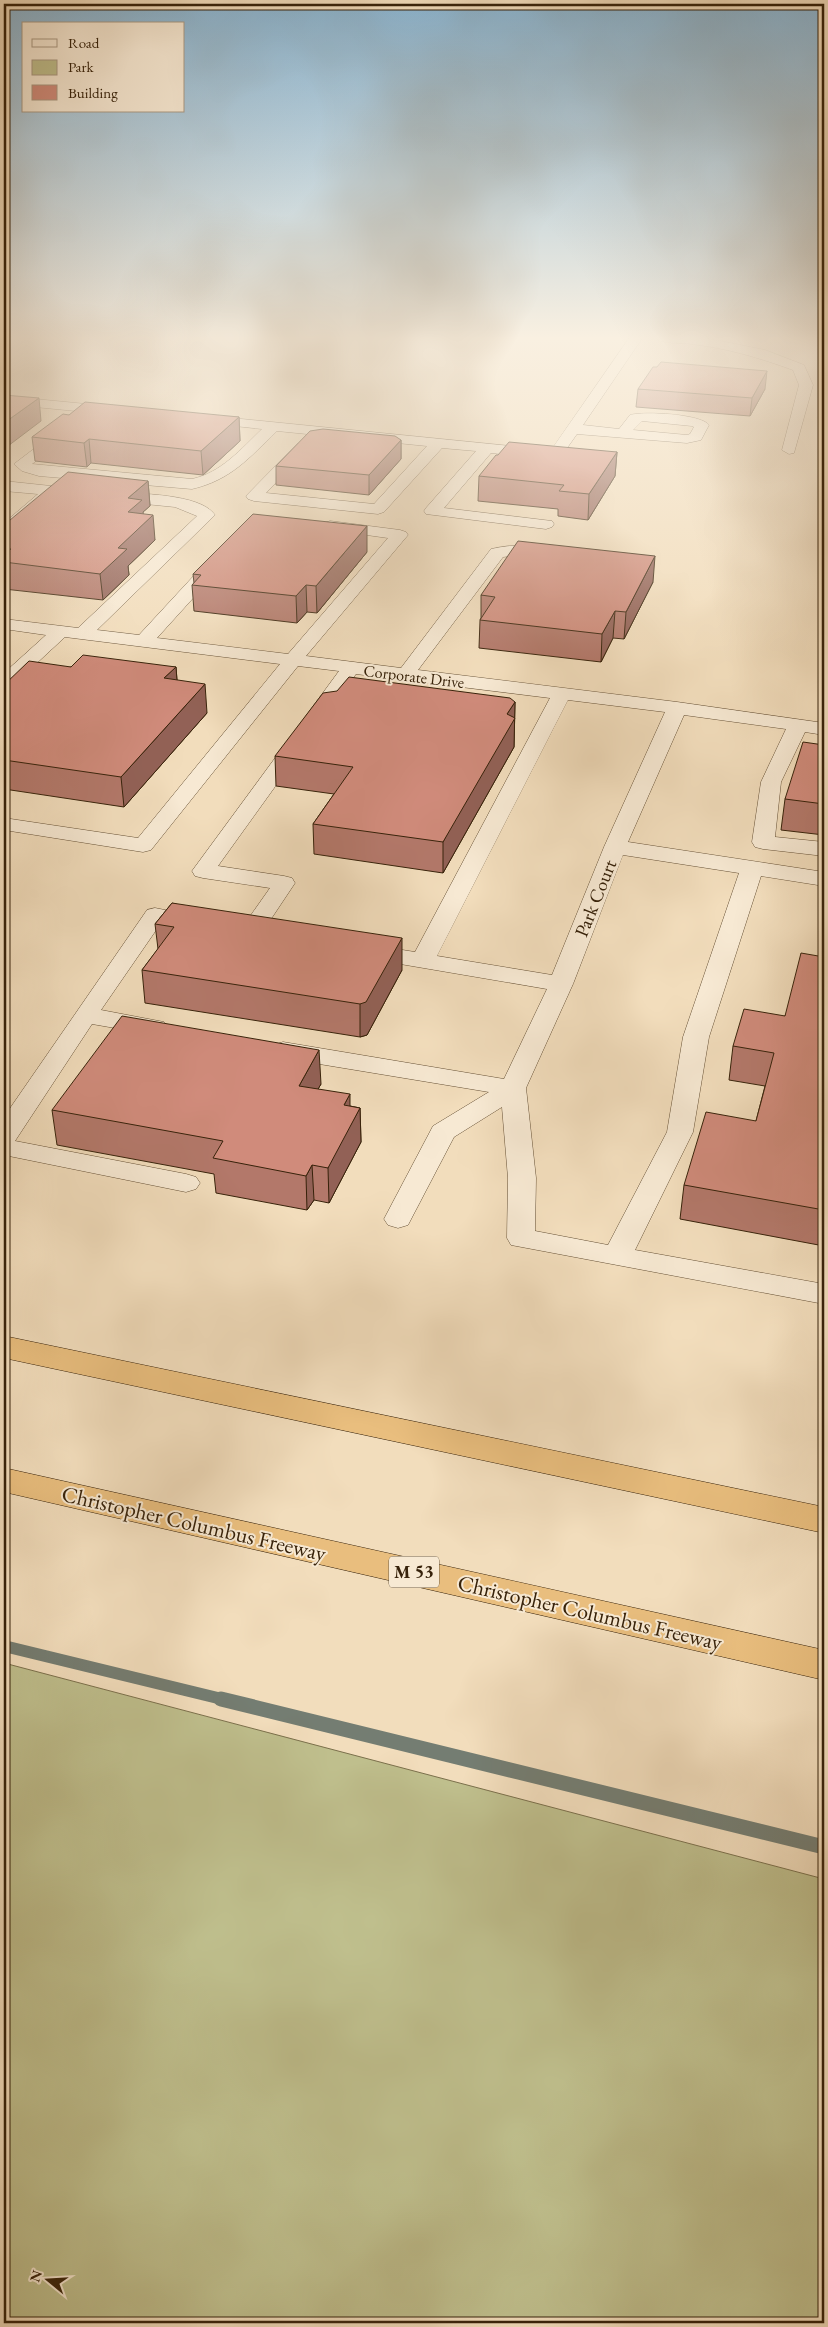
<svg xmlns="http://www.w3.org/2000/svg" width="828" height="2327" font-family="'EB Garamond',serif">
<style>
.green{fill:#bfbf8d;stroke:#7b704c}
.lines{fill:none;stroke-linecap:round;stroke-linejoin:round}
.stream-far1{stroke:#747d72;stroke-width:12}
.stream{stroke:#747d72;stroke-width:15}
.minor-casing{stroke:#665136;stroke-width:1}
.highway-casing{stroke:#37220a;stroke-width:1}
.minor{fill:#f7e9d3;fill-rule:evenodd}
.highway{fill:#e9be7e;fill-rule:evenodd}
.wall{fill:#b3786a;stroke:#37220a}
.shaded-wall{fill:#926156;stroke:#37220a}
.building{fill:#d08b7b;stroke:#37220a}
.labels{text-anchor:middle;stroke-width:4;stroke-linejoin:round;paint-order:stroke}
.far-street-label{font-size:16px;fill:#37220a;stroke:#f7e9d3}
.shield{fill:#f7e9d3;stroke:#715e46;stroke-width:1}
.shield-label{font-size:18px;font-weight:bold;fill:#37220a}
.street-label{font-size:19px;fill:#37220a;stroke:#f7e9d3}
.near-street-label{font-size:22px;fill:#37220a;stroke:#f7e9d3}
</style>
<rect width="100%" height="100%" fill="#f2ddbc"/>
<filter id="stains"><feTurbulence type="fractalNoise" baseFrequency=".004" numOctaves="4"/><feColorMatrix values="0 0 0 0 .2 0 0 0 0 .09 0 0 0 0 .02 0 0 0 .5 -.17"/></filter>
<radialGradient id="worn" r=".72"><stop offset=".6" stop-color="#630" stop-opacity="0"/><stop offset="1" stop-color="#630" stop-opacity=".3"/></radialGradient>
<polygon class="green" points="4,1663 824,1879 824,2323 4,2323"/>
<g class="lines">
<polyline class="stream-far1" points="4,1646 226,1700"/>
<polyline class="stream" points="221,1699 824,1847"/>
<g class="minor-casing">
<g id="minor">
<path d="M630,337H643L583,425L619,429L630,415C644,411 701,414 709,425L701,440L687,443L577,434L560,458L555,460L491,453L444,508L552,521L554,524L552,527L546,529L426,514L424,511L426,508L476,451L442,448L384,512L378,514L254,501L248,499L246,496L297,444H307L309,447L307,450L266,493L374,504L427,446L277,431C249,458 231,480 192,489L39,476L22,471L14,464L60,429H70L72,432L70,435L32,464L192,479C221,473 241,449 262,429L197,422L195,419L197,416L202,415L551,450ZM642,421L692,426L694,427L690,434L687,435L633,430Z"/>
<path d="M654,337H700L765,350L804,365L813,385L794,453L789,454L782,450L799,385L793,370C760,358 727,348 691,344C681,342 661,345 654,337Z"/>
<polygon points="4,396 117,407 124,411 117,415 4,404"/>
<polygon points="4,481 51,486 57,488 59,491 10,534 4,536 4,523 38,494 4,491"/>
<path d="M112,492C137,494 200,493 215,515L97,630L139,635L212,556H224L226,560L224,564L157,638L288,654L388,538L324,529L322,526L324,523L330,521L400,530L406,532L408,535L306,656L401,668L491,549C512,544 535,544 556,549L558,553L556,557C539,561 520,554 503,557L418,670L677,702L824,723V735L805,732L781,782L775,837L824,842V856L763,849L755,847L752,842L761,782L786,729L684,715L628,842L824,872V886L761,876L709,1037L693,1132L635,1250L824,1284V1304L511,1245L507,1238L508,1178L502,1107L454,1137L408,1225L398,1228L388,1225L384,1219L433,1126L489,1092L283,1058L274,1055L270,1050L274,1045L283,1042L504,1079L547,989L365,958L357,956L353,951L357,946L365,944L415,952L550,698L356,674L218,866L284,876L292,878L295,883L259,937L251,939L243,937L239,932L270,888L203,878L195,876L192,871L339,671L298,666L151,850L143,852L4,830V818L138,838L280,664L65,637L11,687L4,689V673L46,635L4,629V619L78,628L197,516L175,507L106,500L104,497L106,494ZM568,700L665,712L604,847L552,975L437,956ZM623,855L739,873L683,1037L667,1132L608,1245L535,1231L536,1178L526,1088L573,984Z"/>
<polygon points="155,908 205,918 209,923 205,928 197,930 161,923 101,1010 164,1022 168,1027 164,1032 155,1035 92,1024 15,1141 186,1174 196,1177 200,1183 196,1189 186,1192 4,1155 4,1117 147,910"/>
</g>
</g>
<g class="highway-casing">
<g id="highway">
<polygon points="4,1336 824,1507 824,1533 4,1358"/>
<polygon points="4,1468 824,1650 824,1680 4,1492"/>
</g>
</g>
<use href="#minor" class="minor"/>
<use href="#highway" class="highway"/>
</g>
<g class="wall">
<polygon points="638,389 765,389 750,416 636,407"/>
<polygon points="69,415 239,417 240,441 203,475 91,463 87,467 35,461 32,437"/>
<polygon points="401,440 401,459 369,495 276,485 276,466"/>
<polygon points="617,452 615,476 588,520 558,516 558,509 478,501 479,476"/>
<polygon points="148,481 150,506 143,512 143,514 155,540 128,566 129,575 103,600 4,589 4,525"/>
<polygon points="367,552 317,613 307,612 297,623 194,611 192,585 194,583 193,574"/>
<polygon points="653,582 624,639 613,638 601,662 479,648 480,620 481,618 481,595"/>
<polygon points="71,667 176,667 177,680 207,713 124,807 4,789 4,685"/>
<polygon points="515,702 514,747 443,873 314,854 313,824 334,794 276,786 275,756"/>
<polygon points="824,745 824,835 781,830 785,799"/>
<polygon points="172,903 402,970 367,1035 360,1037 145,1003 142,970 158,949 155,924"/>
<polygon points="824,957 824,1246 680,1219 684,1185 756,1121 765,1086 729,1080 733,1046 785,1016"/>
<polygon points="321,1084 318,1089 350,1106 360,1108 361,1142 329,1203 314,1200 307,1210 216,1193 214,1174 57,1145 52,1110"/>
</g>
<g class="shaded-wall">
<polygon points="767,371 765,389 750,416 752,398"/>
<polygon points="39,398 41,421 4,449 4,423"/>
<polygon points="239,417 240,441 203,475 201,451"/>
<polygon points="89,439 91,463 87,467 84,443"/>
<polygon points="401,440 401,459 369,495 369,475"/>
<polygon points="617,452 615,476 588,520 589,494"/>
<polygon points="148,481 150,506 143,512 144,523 153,515 155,540 128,566 129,575 103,600 100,574 128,498"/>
<polygon points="367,526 367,552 317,613 316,586"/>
<polygon points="655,556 653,582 624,639 626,612"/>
<polygon points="306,585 307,612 297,623 296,596"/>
<polygon points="615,611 613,638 601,662 602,634"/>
<polygon points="176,667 178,695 164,678"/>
<polygon points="205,684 207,713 124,807 121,777"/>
<polygon points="515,702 514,747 443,873 443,842 507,714"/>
<polygon points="402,938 402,970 367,1035 360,1037 360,1004"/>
<polygon points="319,1050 321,1084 300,1120 299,1086"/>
<polygon points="350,1094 350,1126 360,1108 361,1142 329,1203 328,1168 344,1105"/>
<polygon points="312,1165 314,1200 307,1210 306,1176"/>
</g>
<g class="building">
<polygon points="661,362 767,371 752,398 638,389 653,367 657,367"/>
<polygon points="4,395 39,398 4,423"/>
<polygon points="85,402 239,417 201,451 89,439 84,443 32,437 63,414 69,415"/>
<polygon points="323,429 395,436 401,440 369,475 276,466 310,431"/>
<polygon points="509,442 617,452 589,494 559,491 564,485 479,476 496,455 498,455"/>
<polygon points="68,472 148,481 128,498 142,500 128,512 153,515 118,548 127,549 100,574 4,562 4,555 11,549 4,548 4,525"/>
<polygon points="253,514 367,526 316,586 306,585 296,596 192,585 201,575 193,574"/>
<polygon points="518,541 655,556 626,612 615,611 602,634 480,620 495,597 481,595"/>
<polygon points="83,655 176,667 164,678 205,684 121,777 4,760 4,685 29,661 71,667"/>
<polygon points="349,677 510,698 515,702 507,714 515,718 443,842 313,824 353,767 275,756 323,693 337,691"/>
<polygon points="803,742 824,745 824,804 785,799"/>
<polygon points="172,903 402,938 366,1002 360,1004 142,970 174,927 155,924"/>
<polygon points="801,953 824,957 824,1210 684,1185 706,1112 756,1121 774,1053 733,1046 744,1009 785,1016"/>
<polygon points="122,1016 319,1050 299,1086 350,1094 344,1105 360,1108 328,1168 312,1165 306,1176 213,1158 223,1141 52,1110"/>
</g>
<linearGradient id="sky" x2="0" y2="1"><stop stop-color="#8ab6d4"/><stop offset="0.51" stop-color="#f9f0e1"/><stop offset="1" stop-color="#f9f0e1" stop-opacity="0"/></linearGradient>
<rect width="828" height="663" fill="url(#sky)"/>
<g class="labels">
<g class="far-street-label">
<text transform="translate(414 676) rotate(7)" y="6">Corporate Drive</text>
</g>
<rect class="shield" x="389" y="1556.5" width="50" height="31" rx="4"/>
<g class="shield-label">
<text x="414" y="1578">M 53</text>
</g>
<g class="street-label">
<text transform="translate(595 898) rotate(-68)" y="7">Park Court</text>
</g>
<g class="near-street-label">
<text transform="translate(194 1523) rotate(13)" y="8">Christopher Columbus Freeway</text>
<text transform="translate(590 1612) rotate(13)" y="8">Christopher Columbus Freeway</text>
</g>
</g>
<rect width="828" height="2327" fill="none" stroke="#f2ddbc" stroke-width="20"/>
<rect x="5" y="5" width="818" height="2317" fill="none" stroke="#37220a" stroke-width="2.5"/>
<rect x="10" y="10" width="808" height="2307" fill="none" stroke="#37220a"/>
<rect x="22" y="22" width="162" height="90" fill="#f7e9d3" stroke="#aa9983"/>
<rect x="32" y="39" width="25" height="8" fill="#f7e9d3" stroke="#aa9983"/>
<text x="68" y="48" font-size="15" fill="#37220a">Road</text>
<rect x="32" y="60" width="25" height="15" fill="#bfbf8d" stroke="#aa9983"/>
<text x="68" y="72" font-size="15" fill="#37220a">Park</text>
<rect x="32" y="85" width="25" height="15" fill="#d08b7b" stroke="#aa9983"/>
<text x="68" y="98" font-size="15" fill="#37220a">Building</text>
<g transform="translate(48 2280) rotate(288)" stroke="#f7e9d3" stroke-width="4" paint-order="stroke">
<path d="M0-4L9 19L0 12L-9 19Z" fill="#37220a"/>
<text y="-8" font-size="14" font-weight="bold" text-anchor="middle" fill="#37220a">N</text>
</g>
<rect width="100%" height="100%" filter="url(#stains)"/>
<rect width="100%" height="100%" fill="url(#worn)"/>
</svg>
